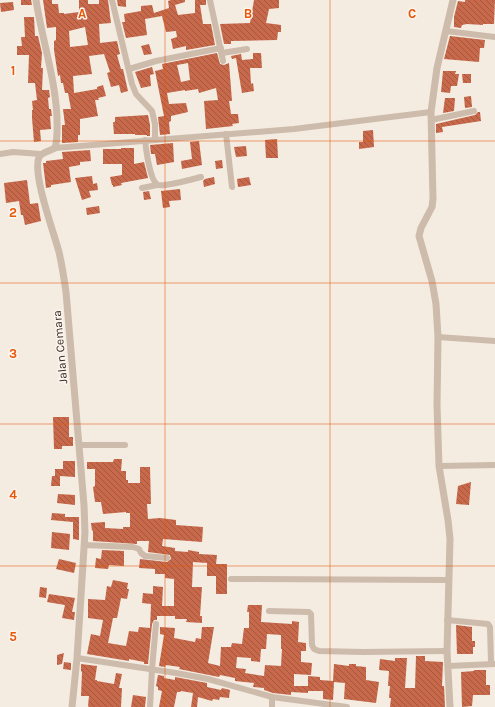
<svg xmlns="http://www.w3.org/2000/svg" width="495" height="707" font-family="Karla,sans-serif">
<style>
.building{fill:url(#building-back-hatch);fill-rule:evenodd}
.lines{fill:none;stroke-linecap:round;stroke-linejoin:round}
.minor{stroke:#cdbbac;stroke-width:6}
.tertiary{stroke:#cdbbac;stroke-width:7}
.grid{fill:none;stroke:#e8590c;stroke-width:1;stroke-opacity:0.55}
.labels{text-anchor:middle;stroke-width:3;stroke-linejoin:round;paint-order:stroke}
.street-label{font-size:12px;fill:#3b302b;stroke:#fbf5ee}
.grid-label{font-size:13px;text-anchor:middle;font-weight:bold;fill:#e8590c;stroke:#fbf5ee;stroke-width:3;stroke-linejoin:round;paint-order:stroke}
</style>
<defs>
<pattern id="building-back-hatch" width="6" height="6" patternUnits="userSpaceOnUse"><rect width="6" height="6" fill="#c8694b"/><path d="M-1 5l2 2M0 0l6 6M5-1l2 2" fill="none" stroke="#a4573f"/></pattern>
</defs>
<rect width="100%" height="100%" fill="#f4ebe1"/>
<g class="building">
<polygon points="21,0 31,0 32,5 21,5"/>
<path d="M43,0H52V4H58L59,13H64V14L79,12V0H88V4H99V0H108L111,23L99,24L100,43L117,41L120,54L117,55L121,69H123L128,91L121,93L119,85L111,87L107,73L110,72L104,54L89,56L92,74L73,76L74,93L97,89V87L103,85L106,96L98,98L99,100H95L98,116L80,119V135H78V142L62,143V125H65L63,109H71L68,93H65L63,83H61L60,75L58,76L54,50V41L56,40V27L47,28ZM85,27L88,45L70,47L69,31Z"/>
<polygon points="117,0 126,0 126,7 118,6"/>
<polygon points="171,0 185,0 185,2 175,5 178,15 195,13 195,0 206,0 206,5 200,5 203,24 211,24 215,45 186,50 186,46 173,49 171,39 177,37 176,31 166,32 162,16 145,19 147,35 126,38 122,22 125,22 124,14 141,11 141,6 152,5 154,13 169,8 168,1"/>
<polygon points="254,0 279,0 279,8 269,9 266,23 281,25 281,32 278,32 277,40 231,41 231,44 224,44 220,24 250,23"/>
<polygon points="465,0 495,0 494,24 483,24 483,25 467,24 462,25 461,28 454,27 454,17 458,1 465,2"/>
<polygon points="13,2 14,10 1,12 0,3"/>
<polygon points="24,17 34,17 35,36 38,36 42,53 41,68 43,68 42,90 49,90 50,97 48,98 49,109 51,109 52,116 50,116 51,129 40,130 41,141 34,142 32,118 32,110 33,110 32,101 37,100 35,83 28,83 29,55 17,55 17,46 22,46 21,37 25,37"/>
<polygon points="450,36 485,40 484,48 480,48 479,62 444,59"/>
<polygon points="149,44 152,54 144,55 141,46"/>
<path d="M217,53L220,64L224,65L229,63L232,101H229L231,114H238L239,123L232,124L233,126L206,129L204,101L218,100L216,88L199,93L198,89L185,91V90L167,93L169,104L186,103L188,112L171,116V121L169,122L170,134L160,135L158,117L164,116L155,71L163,69L162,64ZM188,63L190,80L181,82L177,65Z"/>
<polygon points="253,53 261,53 262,68 250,68 251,84 253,83 254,91 242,93 236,58 232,59 231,56 241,54 242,60 253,59"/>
<polygon points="152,67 154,74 150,75 151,86 141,88 135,72"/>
<polygon points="443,71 456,71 455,74 459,74 457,86 451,86 450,93 441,92"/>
<polygon points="462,74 471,74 471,83 463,83"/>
<polygon points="471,96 472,107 465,108 464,97"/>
<polygon points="445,98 455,98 454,111 443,113"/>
<polygon points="478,112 480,112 481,121 442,127 443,132 436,133 436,124 475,115"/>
<polygon points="148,115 150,125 150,136 147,136 147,135 135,135 135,134 114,134 113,122 115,122 115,117"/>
<polygon points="373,130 374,147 359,149 359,142 363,142 363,131"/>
<polygon points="277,139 278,158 266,158 265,140"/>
<polygon points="199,141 202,165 182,169 181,161 192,159 190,142"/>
<polygon points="173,143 174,162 157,165 155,154 151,154 150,145"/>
<polygon points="246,146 247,156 236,157 234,147"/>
<polygon points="121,148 134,148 134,164 144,162 148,178 121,183 122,185 113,187 113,185 112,185 110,177 122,175 122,164 103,164 103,149 121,149"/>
<polygon points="90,150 91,161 80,162 80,165 69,167 71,182 51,185 51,187 46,188 43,163 46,163 46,161 63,159 62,152"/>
<polygon points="222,160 223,168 216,169 215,161"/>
<polygon points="92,176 93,184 97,183 98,190 89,191 91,197 82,200 75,178"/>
<polygon points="214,177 215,184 204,187 203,181 205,179"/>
<polygon points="249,177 251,185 238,187 237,179"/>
<polygon points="27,180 30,204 38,203 41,221 25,225 23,215 21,215 19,201 6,203 4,183"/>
<polygon points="180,189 181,200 169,201 170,207 163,208 161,191"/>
<polygon points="149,191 151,199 144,200 143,192"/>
<polygon points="99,206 100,213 87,215 86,208"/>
<polygon points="53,417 69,417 69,437 73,437 73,446 62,446 62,449 54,449"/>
<polygon points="114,459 122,459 121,471 126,471 126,480 128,480 128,483 140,483 140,467 150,467 151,504 147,504 148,519 160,518 176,520 176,525 203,527 202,542 163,539 162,546 175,548 175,551 188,552 188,550 199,552 199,554 217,555 216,564 227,564 227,594 216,594 216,576 207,576 207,563 193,562 192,587 202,587 200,616 202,616 202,623 186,622 187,619 175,619 175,616 157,616 157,620 154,620 152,624 148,664 144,664 144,662 129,659 129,661 87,654 91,634 100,636 103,620 88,618 88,599 105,600 107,586 111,587 113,580 128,583 127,589 129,589 127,599 121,598 117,618 113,618 108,643 126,646 129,631 138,632 139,627 150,628 151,604 142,603 143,593 153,594 153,586 163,587 162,606 174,606 174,579 165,578 165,574 155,574 155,569 139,568 140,559 167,562 171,559 170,555 148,552 149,541 137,541 137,544 93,541 93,530 92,531 91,523 105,522 105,528 123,529 123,527 130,527 130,513 126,513 126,512 103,514 101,502 95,502 93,487 95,486 95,469 87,469 87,462 113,462"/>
<polygon points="63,461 75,461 75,477 60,476 60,486 51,486 52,476 55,476 55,469 63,469"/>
<polygon points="471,482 469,505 456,504 458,486"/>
<polygon points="58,494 75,495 75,505 57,503"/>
<polygon points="52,513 65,514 65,517 79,517 79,540 73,539 73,522 51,520"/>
<polygon points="52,532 70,534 69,550 51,548"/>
<polygon points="102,550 124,551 124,566 109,565 108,569 95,568 96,558 101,559"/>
<polygon points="59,559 76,563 74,573 56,569"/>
<polygon points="40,587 47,588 46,598 39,597"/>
<polygon points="49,594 75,598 72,612 75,612 74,620 62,618 65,605 47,602"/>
<path d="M248,605H262L261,622L292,624V621L299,622L298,642L306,643V651H301V662L312,663L311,675L294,674V686H308V676L320,677V680L333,681L334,664L349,666V664H356V666L366,667V680L379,682L376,703L344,699L345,683L334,682L333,700L323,699V691H308V693L291,692V695L273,693L264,690V688L253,687L254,683L235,681V678L220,675L219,677L179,669L180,667L166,665L165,667L159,666L164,635L160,634V627L175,628L174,638L195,642L196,638L201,639L202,627H214L208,663L220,666L221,647H231L232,643L242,644L244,628H249V612H247ZM267,634L281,635V649H282L281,666L265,665L264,676L245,673L246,669L236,668L237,657L251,658V661L260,662L261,649H266Z"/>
<polygon points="456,625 472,627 472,641 475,641 475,647 473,647 473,654 457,654"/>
<polygon points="64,653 62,664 57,665 57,655"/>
<polygon points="416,656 425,656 425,661 443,662 442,686 444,686 445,707 390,707 391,698 389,698 390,686 388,686 389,671 379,670 380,659 395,661 395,658 407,658 405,688 415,688"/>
<polygon points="64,662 71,663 71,670 63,669"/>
<polygon points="81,664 97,666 95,680 97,680 97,681 114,684 116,673 122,674 119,688 122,688 121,707 89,707 88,706 89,696 81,696 82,672 81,671"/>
<polygon points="474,670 486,670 486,685 490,685 490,695 473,695 472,706 462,707 461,672 474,671"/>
<polygon points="158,675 164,676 164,678 175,680 175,677 207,683 207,687 221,690 222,688 230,690 229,698 220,697 219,700 213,699 212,701 198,697 197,707 191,707 193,693 181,691 180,692 177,692 174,707 159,707 162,691 158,690 158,687 156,686"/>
<polygon points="133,695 146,697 145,707 131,707"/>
</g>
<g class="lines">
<g class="minor">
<polyline points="112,0 132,84 136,94 152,111 155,124 155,139"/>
<polyline points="210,0 223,61"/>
<polyline points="446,31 495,37"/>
<polyline points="222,53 247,49"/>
<polyline points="129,69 156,61 221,48"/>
<polyline points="431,120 474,111"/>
<polyline points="226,134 232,187"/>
<path d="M145,140C146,149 150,182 158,185C164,187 193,179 201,177"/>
<polyline points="55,148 294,129 431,112"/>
<polyline points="0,154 13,152 41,154"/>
<polyline points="142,188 157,185"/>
<polyline points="438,337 495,341"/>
<polyline points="79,445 125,445"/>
<polyline points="439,466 495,465"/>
<polyline points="84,545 133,547 139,549 141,553 145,556 167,558"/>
<polyline points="231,579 449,580"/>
<polyline points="269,611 309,612 311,614 312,645 314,649 319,651 363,652 447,651"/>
<polyline points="447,620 488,624 490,627 491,663"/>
<polyline points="77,658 176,673 208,679 272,697 347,707"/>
<polyline points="448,666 495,664"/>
<polyline points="150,707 152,669 156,624"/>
<polyline points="272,707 272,697"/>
</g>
<g class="tertiary">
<path d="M36,0C42,39 55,77 57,117C57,127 58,138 55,148C50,151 42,152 39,157C32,174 54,233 59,252C62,265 64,278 66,292L84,505L85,532L77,658L72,707"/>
<polyline points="450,707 447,651 450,539 448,520 439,466 437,405 438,337 436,304 432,281 419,236 421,228 432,207 433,199 431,112 437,68 453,0"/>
</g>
</g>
<path class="grid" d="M165,0V707M330,0V707M0,141H495M0,283H495M0,424H495M0,566H495"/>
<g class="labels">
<g class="street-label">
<text transform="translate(60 347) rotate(-95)" y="4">Jalan Cemara</text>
</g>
</g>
<g class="grid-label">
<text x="82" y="18">A</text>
<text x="248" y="18">B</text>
<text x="412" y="18">C</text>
<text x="13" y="75">1</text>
<text x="13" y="217">2</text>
<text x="13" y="358">3</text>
<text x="13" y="499">4</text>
<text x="13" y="641">5</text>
</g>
</svg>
